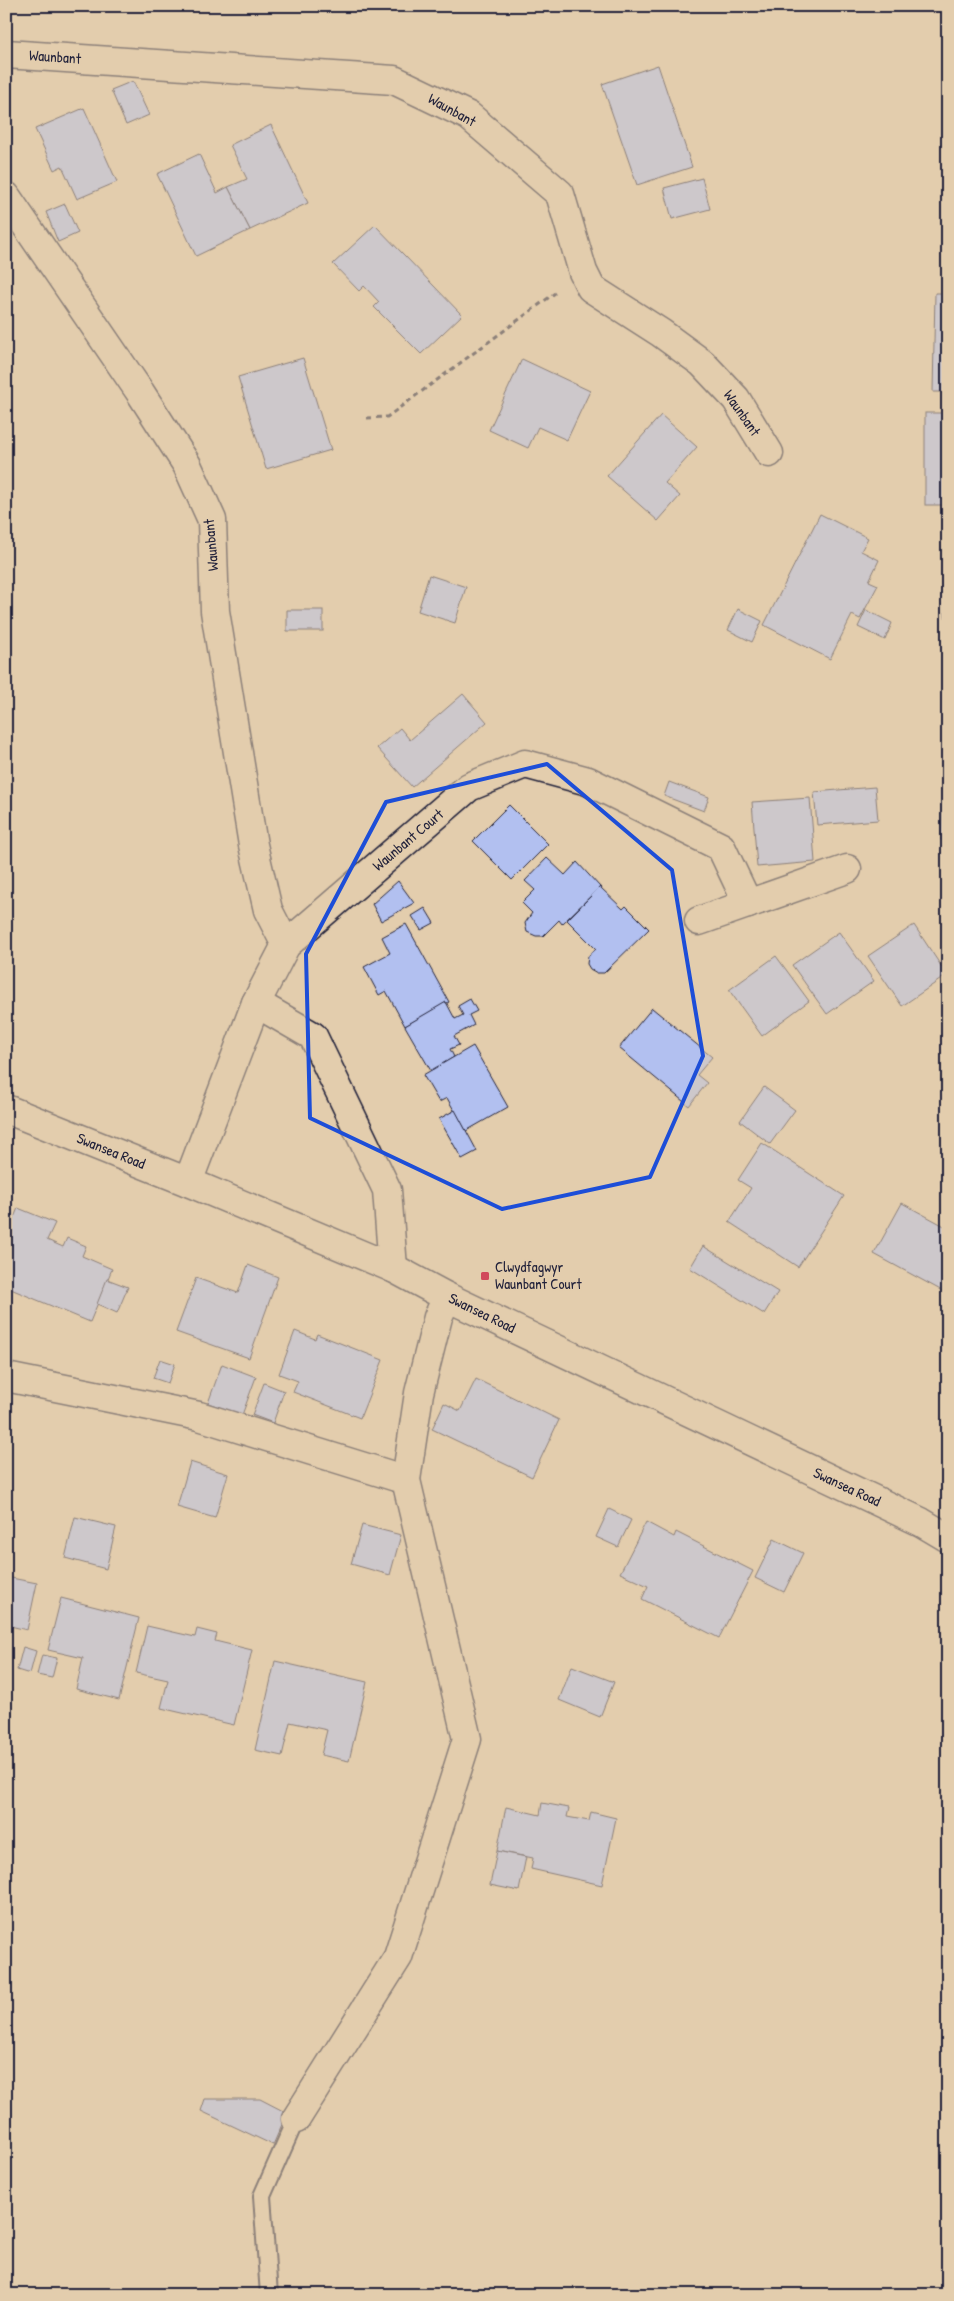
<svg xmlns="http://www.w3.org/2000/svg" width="954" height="2301" font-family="'Patrick Hand',sans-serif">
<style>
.building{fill:#b2c0f0;stroke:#22223b}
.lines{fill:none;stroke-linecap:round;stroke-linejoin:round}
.lane-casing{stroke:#22223b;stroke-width:20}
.street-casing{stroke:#22223b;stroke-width:31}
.secondary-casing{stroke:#22223b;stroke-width:31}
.path{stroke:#22223b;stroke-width:3;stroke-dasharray:5 4;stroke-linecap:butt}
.lane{stroke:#e3cdad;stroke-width:16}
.street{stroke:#e3cdad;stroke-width:28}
.secondary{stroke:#e3cdad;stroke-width:28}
.marked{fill:none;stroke:#1d4ed8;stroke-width:4;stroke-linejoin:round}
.poi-dot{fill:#d1495b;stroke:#e3cdad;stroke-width:2}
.labels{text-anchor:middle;stroke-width:4;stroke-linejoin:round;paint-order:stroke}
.street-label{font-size:15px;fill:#22223b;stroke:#e3cdad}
.poi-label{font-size:15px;fill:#22223b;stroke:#e3cdad;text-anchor:start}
</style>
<rect width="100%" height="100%" fill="#e3cdad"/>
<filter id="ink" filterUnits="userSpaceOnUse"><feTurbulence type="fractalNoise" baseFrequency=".02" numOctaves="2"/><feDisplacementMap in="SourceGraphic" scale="10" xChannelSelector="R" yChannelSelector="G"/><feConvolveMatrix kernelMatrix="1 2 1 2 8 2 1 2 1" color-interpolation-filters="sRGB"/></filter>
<g filter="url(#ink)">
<g class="building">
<polygon points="658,65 692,167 637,185 602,84"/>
<polygon points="133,81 149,115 126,125 111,90"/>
<polygon points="84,108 117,182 77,199 62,166 54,170 35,129"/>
<polygon points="271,125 308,203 250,230 228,187 247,179 230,145"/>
<polygon points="199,154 217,193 228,187 250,230 196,256 157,174"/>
<polygon points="702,178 710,209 672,219 664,188"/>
<polygon points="65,204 78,233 58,242 46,212"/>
<polygon points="375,225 462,315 421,354 374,307 379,302 364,286 359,291 333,264"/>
<polygon points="935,293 948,293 948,392 933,392"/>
<polygon points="303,358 331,450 266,469 238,377"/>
<polygon points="522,359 590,391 567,440 538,427 528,448 489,430"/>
<rect x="925" y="413" width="23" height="92"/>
<polygon points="661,415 697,447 665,483 680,496 658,521 607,476"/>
<polygon points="820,514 868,538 861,551 879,560 869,581 878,585 860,619 852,615 830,659 764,625"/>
<rect x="946" y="522" width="2" height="33"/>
<polygon points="946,555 948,555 948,585 945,585"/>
<polygon points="429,575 466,587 455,623 418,611"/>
<rect x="945" y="585" width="3" height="32"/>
<polygon points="738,609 762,621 752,642 728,630"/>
<rect x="287" y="610" width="36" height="21"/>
<polygon points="866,610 892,623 885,640 858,627"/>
<polygon points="463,694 487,722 412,787 377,748 400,728 410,740"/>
<polygon points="669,782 709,797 704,811 664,796"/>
<polygon points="944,786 948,786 948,840 941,840"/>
<polygon points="875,787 878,820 817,825 814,792"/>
<polygon points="810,798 815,862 757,867 752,802"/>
<polygon points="509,805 548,844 512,880 473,841"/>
<polygon points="547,858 565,875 577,862 600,887 562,924 559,920 543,936 536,936 527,932 525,923 532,913 522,903 535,890 525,881"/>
<polygon points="398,881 414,903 381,921 372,904"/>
<polygon points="600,887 623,909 626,906 649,929 604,973 597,973 590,969 587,964 588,956 596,949 567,920"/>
<polygon points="425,908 434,923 421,930 412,916"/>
<polygon points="406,924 449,1002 405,1026 386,991 379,995 364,967 390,953 382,937"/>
<polygon points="914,925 947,975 902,1006 868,956"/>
<polygon points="839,932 874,981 827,1014 792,965"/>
<polygon points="776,956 809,1001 762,1036 729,990"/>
<polygon points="470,999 477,1011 469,1015 474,1025 454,1036 459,1045 450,1049 454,1057 431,1071 405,1026 446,1002 455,1019 463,1015 458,1006"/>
<polygon points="652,1008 712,1057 697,1075 707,1083 689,1106 619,1048"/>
<polygon points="473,1046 508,1107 466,1131 447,1098 439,1102 423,1075"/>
<polygon points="764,1087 795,1110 770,1144 740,1121"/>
<polygon points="455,1110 477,1151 462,1159 439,1119"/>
<polygon points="762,1143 844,1196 798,1267 729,1222 751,1188 738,1180"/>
<polygon points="902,1203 948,1228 948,1294 874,1254"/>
<polygon points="18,1208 55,1223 47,1240 63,1247 67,1238 86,1246 82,1256 112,1269 90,1322 6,1287 6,1237"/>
<polygon points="703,1246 778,1292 764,1314 690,1268"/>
<polygon points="248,1265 278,1277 249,1358 176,1332 196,1278 238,1293"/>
<polygon points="107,1279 128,1287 117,1313 97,1304"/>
<polygon points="295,1331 315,1339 317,1334 383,1360 360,1418 293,1392 298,1381 279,1374"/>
<polygon points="160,1359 175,1364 168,1383 153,1378"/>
<polygon points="222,1364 256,1377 242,1415 208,1403"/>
<polygon points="476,1379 559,1420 532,1477 432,1429 444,1403 460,1411"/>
<polygon points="264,1383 284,1391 273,1423 252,1415"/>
<polygon points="190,1462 228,1474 215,1518 177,1507"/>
<polygon points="609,1509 631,1520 618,1547 596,1537"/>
<polygon points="75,1517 116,1527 106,1569 65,1558"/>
<polygon points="646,1522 674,1537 676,1532 753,1571 719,1638 642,1599 648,1586 620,1573"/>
<polygon points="362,1525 401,1535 390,1575 351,1564"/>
<polygon points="774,1539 803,1553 784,1592 755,1578"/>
<polygon points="6,1577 37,1583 27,1630 6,1625"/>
<polygon points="61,1598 139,1618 119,1700 76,1689 83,1658 48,1650"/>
<polygon points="147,1626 195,1637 197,1629 217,1634 215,1641 252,1650 234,1725 161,1708 168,1680 136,1673"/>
<polygon points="23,1647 36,1651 30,1674 17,1670"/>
<polygon points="42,1655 57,1658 52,1678 37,1675"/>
<polygon points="275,1661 367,1682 349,1761 321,1755 327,1730 290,1722 282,1756 255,1750"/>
<polygon points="572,1666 614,1682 600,1717 559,1700"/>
<polygon points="542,1803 569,1808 567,1817 589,1821 591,1812 616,1818 602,1885 531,1869 533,1858 497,1851 506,1807 540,1815"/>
<polygon points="497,1851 526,1857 519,1891 490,1885"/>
<polygon points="205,2099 260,2099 287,2113 273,2145 201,2111"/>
</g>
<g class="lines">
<g class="lane-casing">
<polyline id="lane" points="269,2295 262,2196 296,2119"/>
</g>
<g class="street-casing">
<g id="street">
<polyline points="6,54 394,80 469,116 560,194 583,272 591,288 661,333 702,363 736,399 769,453"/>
<polyline points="6,196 140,392 187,465 212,520 215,611 253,845 268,910 286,945"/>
<polyline points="699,921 847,869"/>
<polyline points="256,1003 313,1036 387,1190 393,1268"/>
<polyline points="188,1182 256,1003 286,945 469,787 525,764 588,781 721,847 748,904"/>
<polyline points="6,1377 199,1416 406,1480"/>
<polyline points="296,2119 398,1957 467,1739 406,1480 419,1393 438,1317 447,1297"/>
</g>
</g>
<g class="secondary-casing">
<polyline id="secondary" points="6,1109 188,1182 393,1268 447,1297 921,1522 948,1538"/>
</g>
<polyline class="path" points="367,418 387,417 555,293"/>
<use href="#lane" class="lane"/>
<use href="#street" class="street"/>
<use href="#secondary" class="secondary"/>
</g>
</g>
<path d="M0 0H954V2301H0ZM547,764L672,870L703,1056L650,1177L502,1209L310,1118L306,954L386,802Z" fill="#e3cdad" fill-opacity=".55" fill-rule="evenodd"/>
<path class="marked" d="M547,764L672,870L703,1056L650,1177L502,1209L310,1118L306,954L386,802Z"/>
<rect class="poi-dot" x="480" y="1271" width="10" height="10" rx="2.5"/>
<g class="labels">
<g class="street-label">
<text transform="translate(55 57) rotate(4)" y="5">Waunbant</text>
<text transform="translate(452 110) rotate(29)" y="5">Waunbant</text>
<text transform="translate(742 413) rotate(55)" y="5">Waunbant</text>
<text transform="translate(211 545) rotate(-95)" y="5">Waunbant</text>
<text transform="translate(408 840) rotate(-40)" y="5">Waunbant Court</text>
<text transform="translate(111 1151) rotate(22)" y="5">Swansea Road</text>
<text transform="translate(482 1313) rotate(26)" y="5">Swansea Road</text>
<text transform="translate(847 1487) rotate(25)" y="5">Swansea Road</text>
</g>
<g class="poi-label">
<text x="495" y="1272">Clwydfagwyr<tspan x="495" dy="17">Waunbant Court</tspan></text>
</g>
</g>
<rect width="954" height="2301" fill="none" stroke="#e3cdad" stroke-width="25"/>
<rect x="12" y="12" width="929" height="2276" fill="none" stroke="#22223b" stroke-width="2" filter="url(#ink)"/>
</svg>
